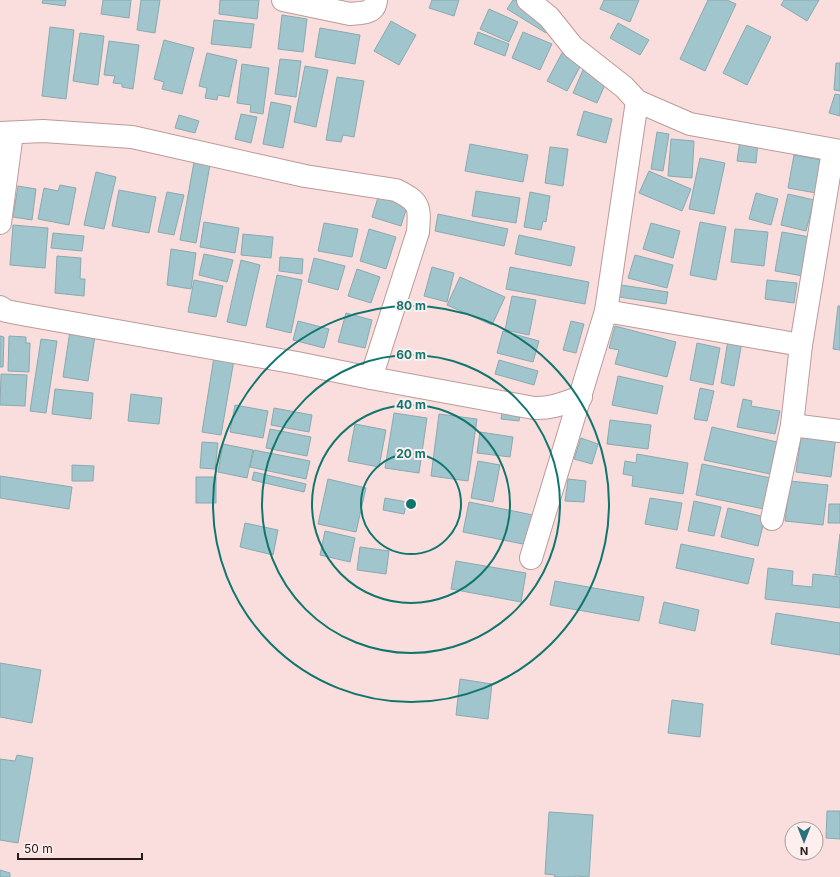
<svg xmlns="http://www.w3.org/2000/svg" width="840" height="877" font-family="Inter,sans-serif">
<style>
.building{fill:#a1c5cc;stroke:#88aab1}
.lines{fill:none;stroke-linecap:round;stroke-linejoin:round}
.minor-casing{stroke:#bc9b99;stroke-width:24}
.minor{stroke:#fff;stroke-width:22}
.ring{fill:none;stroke:#0f766e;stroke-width:2}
.centre{fill:#0f766e;stroke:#feefef;stroke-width:2}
.ring-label{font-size:12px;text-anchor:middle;font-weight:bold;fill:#0f766e;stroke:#feefef;stroke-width:4;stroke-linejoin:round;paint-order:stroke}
</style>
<rect width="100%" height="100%" fill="#fadedd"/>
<g class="building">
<polygon points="43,0 66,0 65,6 42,3"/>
<polygon points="103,0 131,0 129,18 101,14"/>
<polygon points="141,0 160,0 155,33 137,30"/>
<polygon points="220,0 259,0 257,19 219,14"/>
<polygon points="432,0 459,0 454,16 429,8"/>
<polygon points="513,0 518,0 553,23 546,33 507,9"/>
<polygon points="604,0 639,0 630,22 600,9"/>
<polygon points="708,0 727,0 736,4 705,71 680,59"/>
<polygon points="784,0 819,0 807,21 781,5"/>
<polygon points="489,9 518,22 509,42 480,29"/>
<polygon points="282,15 307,19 303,52 278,49"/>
<polygon points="214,20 254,24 251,48 211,44"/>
<polygon points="391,21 416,35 399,65 374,51"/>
<polygon points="618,23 649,40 640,55 610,38"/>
<polygon points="747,25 771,37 747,85 723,73"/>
<polygon points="50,27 74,30 66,99 42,96"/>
<polygon points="320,28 360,35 355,64 315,57"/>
<polygon points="478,32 509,44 505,56 474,44"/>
<polygon points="523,32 552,44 540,70 512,58"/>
<polygon points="80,33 104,36 98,85 73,81"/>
<polygon points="164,40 194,48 182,94 162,89 164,82 154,79"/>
<polygon points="109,41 139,45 133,89 122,87 122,84 113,83 115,76 104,75"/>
<polygon points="207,53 237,60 229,97 218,95 217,100 205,98 207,88 199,86"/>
<polygon points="562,53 582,63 567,91 547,81"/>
<polygon points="280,59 301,61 296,97 275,94"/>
<polygon points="836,63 840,63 840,91 834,90"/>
<polygon points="242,64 269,68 263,114 250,112 251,105 237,103"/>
<polygon points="305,66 328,70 316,127 294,122"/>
<polygon points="583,70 607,80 597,103 573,93"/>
<polygon points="337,77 364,81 354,137 343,135 341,142 326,140"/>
<polygon points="835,94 840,95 840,116 829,113"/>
<polygon points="271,102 291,106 283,148 263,144"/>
<polygon points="584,111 612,119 606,143 577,135"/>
<polygon points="241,114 257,117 251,143 235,139"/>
<polygon points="179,115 199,121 195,133 175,128"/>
<polygon points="657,132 669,134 663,171 651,169"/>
<polygon points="671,139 694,141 692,178 668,176"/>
<polygon points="740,140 758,142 756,163 737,161"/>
<polygon points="470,144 528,155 523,182 465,171"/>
<polygon points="550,147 568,149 563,186 545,183"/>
<polygon points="794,155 821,160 816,193 788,188"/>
<polygon points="700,158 725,163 714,214 689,209"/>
<polygon points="194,162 210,165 196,243 180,240"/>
<polygon points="649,171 691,189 682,211 639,193"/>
<polygon points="96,172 116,177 104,229 84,225"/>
<polygon points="60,185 76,188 69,225 38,219 44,188 58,191"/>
<polygon points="18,186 36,189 32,220 13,217"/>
<polygon points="119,190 156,197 149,233 112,226"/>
<polygon points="380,191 409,200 401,226 372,217"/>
<polygon points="476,191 520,198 516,223 472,216"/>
<polygon points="167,192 184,195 174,235 158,232"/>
<polygon points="530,192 550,196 546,222 543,221 541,230 524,227"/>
<polygon points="756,193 778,199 771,225 749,219"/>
<polygon points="788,194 814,200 806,231 781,225"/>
<polygon points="438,214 508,229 504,246 435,231"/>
<polygon points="204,222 239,228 235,253 200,247"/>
<polygon points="700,222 726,227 716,280 690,275"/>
<polygon points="324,223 358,229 352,257 318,251"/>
<polygon points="651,223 680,231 673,258 643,249"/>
<polygon points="13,225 48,228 45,268 10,265"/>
<polygon points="369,229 396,237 386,269 360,261"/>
<polygon points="735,229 768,232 764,266 731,262"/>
<polygon points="782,232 810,237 803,276 775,271"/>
<polygon points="53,233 84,236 82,251 51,248"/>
<polygon points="243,234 273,237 271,258 241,255"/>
<polygon points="519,235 575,247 571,266 515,254"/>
<polygon points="171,249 196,253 191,289 167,285"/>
<polygon points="204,254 233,260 227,282 199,275"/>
<polygon points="635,255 673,265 667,288 628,278"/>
<polygon points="57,256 81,258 80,279 85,279 84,296 55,293"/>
<polygon points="280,257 303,259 302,274 279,271"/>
<polygon points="314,258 345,266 338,290 308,282"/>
<polygon points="241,260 260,265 246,326 227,322"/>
<polygon points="432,267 454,273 447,302 424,296"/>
<polygon points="510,267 589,282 585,304 506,289"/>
<polygon points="357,269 380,277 371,303 348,296"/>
<polygon points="277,275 302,280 291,333 266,327"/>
<polygon points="460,277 505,297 492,325 447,305"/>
<polygon points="194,280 223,286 216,317 188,312"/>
<polygon points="767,280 797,283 794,303 765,299"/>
<polygon points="621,285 668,292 666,304 619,297"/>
<polygon points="512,296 536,300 529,335 505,330"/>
<polygon points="838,306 840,306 840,350 833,349"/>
<polygon points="346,313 372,320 365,348 338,342"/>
<polygon points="298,321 329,329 324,348 293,340"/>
<polygon points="571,321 584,324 576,353 563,350"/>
<polygon points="615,326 676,342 667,377 615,364 619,350 609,348"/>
<polygon points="70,331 95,336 88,381 63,377"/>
<polygon points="503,331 539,341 533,362 497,353"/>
<polygon points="0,336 4,337 3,367 0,367"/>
<polygon points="9,336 26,337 26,343 30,343 29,372 8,371"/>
<polygon points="41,339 57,341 46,413 30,411"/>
<polygon points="728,340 742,342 734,386 721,383"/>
<polygon points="697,343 720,348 713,385 690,380"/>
<polygon points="214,357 234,360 221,435 202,432"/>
<polygon points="499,360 538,371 534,385 495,374"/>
<polygon points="1,374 27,375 25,406 0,405"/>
<polygon points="618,376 663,386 657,414 612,405"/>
<polygon points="700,388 714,391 707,421 694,419"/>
<polygon points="55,389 93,393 91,419 52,414"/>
<polygon points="131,394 162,398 159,424 128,421"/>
<polygon points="743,399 752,401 751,406 780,411 775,434 737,427"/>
<polygon points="235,405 268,411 263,438 230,432"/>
<polygon points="503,407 521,410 519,421 501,419"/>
<polygon points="274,408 312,415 309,432 271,425"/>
<polygon points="394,413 427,418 419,473 385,468"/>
<polygon points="439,414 477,419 468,481 431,476"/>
<polygon points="610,420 651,425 648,449 607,444"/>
<polygon points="355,424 386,430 379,467 348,461"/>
<polygon points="712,427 777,442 770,474 704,460"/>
<polygon points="270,429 311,437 307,456 266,448"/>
<polygon points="802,431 836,436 831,477 796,472"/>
<polygon points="480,432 513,437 510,457 477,453"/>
<polygon points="581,438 598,444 592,464 574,459"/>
<polygon points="202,442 218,443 215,469 200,468"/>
<polygon points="223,444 253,450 247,478 218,472"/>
<polygon points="254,450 310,461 306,479 250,467"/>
<polygon points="637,454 688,463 683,494 632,486 633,476 623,474 625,461 636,463"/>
<polygon points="478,461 500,465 493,502 471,498"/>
<polygon points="702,464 771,478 764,509 696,495"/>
<polygon points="72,465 94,466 93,481 72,481"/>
<polygon points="254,472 306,484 304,492 252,480"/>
<polygon points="0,476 72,487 69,509 0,498"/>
<rect x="196" y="477" width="20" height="26"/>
<polygon points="328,479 366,488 356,532 318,524"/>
<polygon points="568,479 586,481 584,502 565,501"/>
<polygon points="790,481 828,485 823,525 785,521"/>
<polygon points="385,498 407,502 404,514 383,510"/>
<polygon points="650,498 682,503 677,530 645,524"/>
<polygon points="694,501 721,507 714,536 688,531"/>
<polygon points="469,502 538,516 533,546 463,532"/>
<polygon points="829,504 840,504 840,523 828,523"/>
<polygon points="728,508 765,517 758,546 721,537"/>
<polygon points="245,523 278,530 273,555 240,547"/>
<polygon points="325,531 355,538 350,562 320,555"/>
<polygon points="840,534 840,575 835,575"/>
<polygon points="681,544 754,559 748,584 676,568"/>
<polygon points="360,547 389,551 386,574 357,570"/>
<polygon points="456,561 526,573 521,602 451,589"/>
<polygon points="768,568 793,571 792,585 812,587 813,574 840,577 840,608 765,599"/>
<polygon points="555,581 644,597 639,621 550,605"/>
<polygon points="664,602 699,610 695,631 659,623"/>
<polygon points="776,613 840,623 840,655 771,644"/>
<polygon points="0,663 41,670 32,723 0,717"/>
<polygon points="460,679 492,684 488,719 456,715"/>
<polygon points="672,700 703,704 700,737 668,733"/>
<polygon points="17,755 33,758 18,843 0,840 0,759 15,761"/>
<polygon points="827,811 840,811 840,839 826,838"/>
<polygon points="549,812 593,815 589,877 575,876 575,877 554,877 555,875 545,874"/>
<polygon points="0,870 10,873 10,877 0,877"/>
</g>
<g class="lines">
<g class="minor-casing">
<g id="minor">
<path d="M283,0L350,14C358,13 369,14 374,7C375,6 376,1 376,0"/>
<polyline points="528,0 549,17 573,47 624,87 637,101 690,124 840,151"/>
<path d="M0,133L43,131L132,137L305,176L396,190C420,202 420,206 418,232L371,378"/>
<polyline points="0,223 12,133"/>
<path d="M0,307L6,311L27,315L297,363L371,378L534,408C551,409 564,403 581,397"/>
<polyline points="606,311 801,345"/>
<polyline points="792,425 840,431"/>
<polyline points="772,519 792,425 801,345 833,151"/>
<polyline points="531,558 606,311 637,101"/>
</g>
</g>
<use href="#minor" class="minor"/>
</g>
<g class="ring">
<circle cx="411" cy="504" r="50"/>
<circle cx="411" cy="504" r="99"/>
<circle cx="411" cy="504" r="149"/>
<circle cx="411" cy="504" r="198"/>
</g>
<circle cx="411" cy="504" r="6" class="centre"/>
<g class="ring-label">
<text x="411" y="310">80 m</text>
<text x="411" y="359">60 m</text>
<text x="411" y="409">40 m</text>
<text x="411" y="458">20 m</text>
</g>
<g transform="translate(804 841) rotate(180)"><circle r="19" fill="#feefef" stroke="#a89a9a"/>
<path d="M0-3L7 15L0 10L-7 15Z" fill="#2a717e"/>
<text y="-6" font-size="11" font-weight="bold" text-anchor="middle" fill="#281b1b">N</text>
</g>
<path d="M18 853v6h124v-6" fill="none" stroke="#281b1b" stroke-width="2"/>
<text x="24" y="853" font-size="12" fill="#281b1b" stroke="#feefef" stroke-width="3" paint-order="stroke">50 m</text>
</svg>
